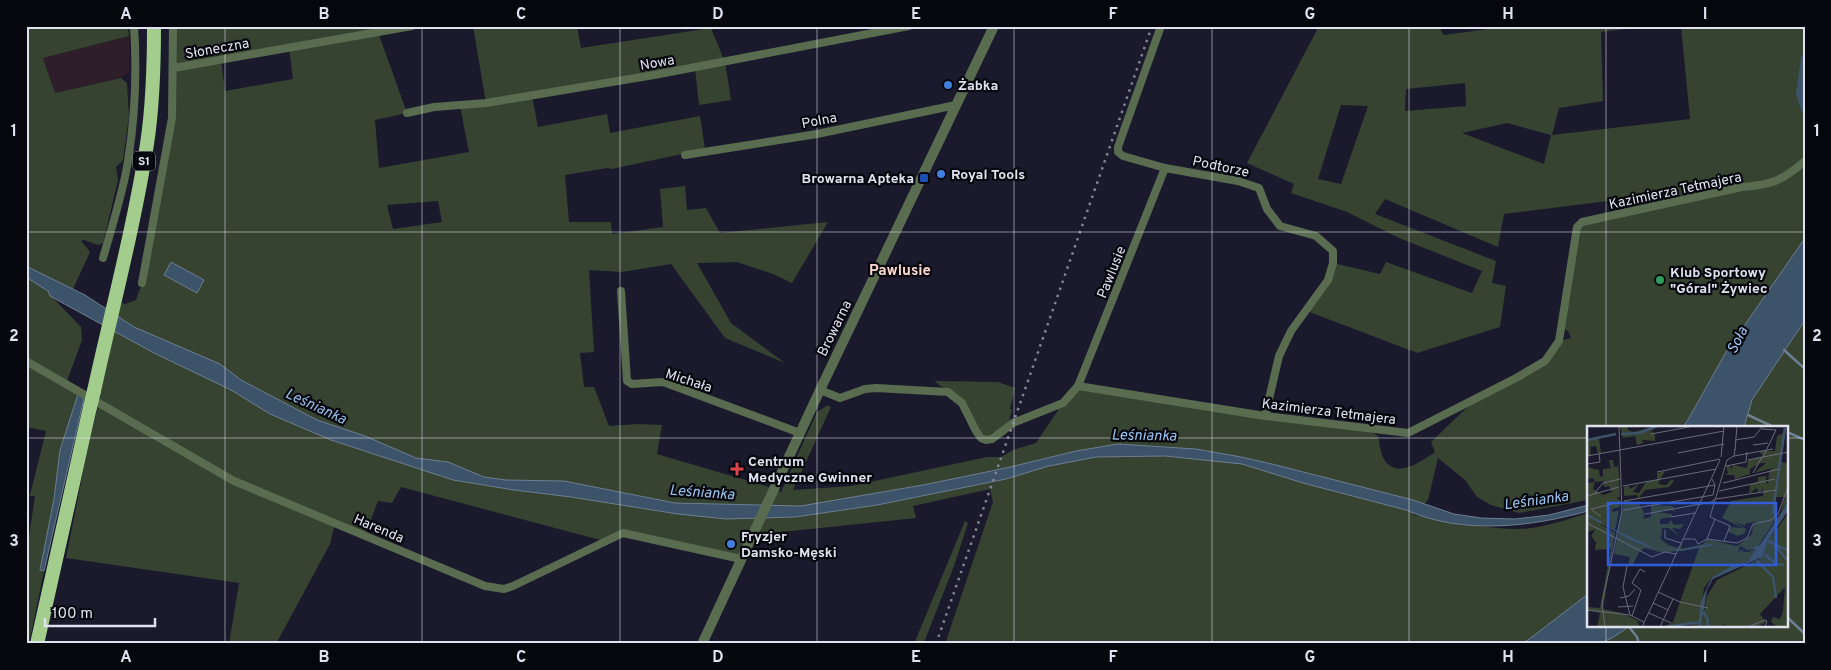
<svg xmlns="http://www.w3.org/2000/svg" width="1831" height="670" font-family="Overpass,sans-serif">
<style>
.commercial{fill:#2d1e29}
.green{fill:#364331;fill-rule:evenodd}
.water{fill:#3c5369;stroke:#6e7e91}
.lines{fill:none;stroke-linecap:round;stroke-linejoin:round}
.stream{stroke:#6e7e91;stroke-width:2.5}
.canal{stroke:#3c5369;stroke-width:8}
.minor{stroke:#596c50;stroke-width:8}
.tertiary{stroke:#596c50;stroke-width:10}
.trunk{stroke:#a2cd8d;stroke-width:14}
.rail{stroke:#838392;stroke-width:2.5;stroke-dasharray:2.5 5;stroke-linecap:butt}
.trunk-bridge{stroke:#a2cd8d;stroke-width:14}
.grid{fill:none;stroke:#e1e2ef;stroke-width:1;stroke-opacity:0.55}
.shop-dot{fill:#3f7fe0;stroke:#06060d;stroke-width:2}
.transit-dot{fill:#1a4fb4;stroke:#06060d;stroke-width:2}
.leisure-dot{fill:#2e9e5b;stroke:#06060d;stroke-width:2}
.health-dot{fill:#e0444e;stroke:#06060d;stroke-width:2}
.labels{text-anchor:middle;stroke-width:4.5;stroke-linejoin:round;paint-order:stroke}
.shield{fill:#06060d;stroke:#9fa0ab;stroke-width:1}
.shield-label{font-size:12px;font-weight:bold;fill:#e1e2ef}
.street-label{font-size:14px;fill:#e1e2ef;stroke:#06060d}
.poi-label{font-size:14px;font-weight:bold;fill:#e1e2ef;stroke:#06060d;text-anchor:start}
.neighbourhood-label{font-size:15px;font-weight:bold;fill:#fcd9d1;stroke:#06060d}
.water-label{font-size:15px;font-style:italic;fill:#99c4ef;stroke:#06060d}
.inset-river{fill:none;stroke:#3c5369;stroke-width:2.5}
.inset-road{fill:none;stroke:#6a6a7a;stroke-width:1}
.view{fill:#315dda;fill-opacity:0.15;stroke:#315dda;stroke-width:2.5}
.inset-edge{fill:none;stroke:#e1e2ef;stroke-width:2.5}
.neatline{fill:none;stroke:#e1e2ef;stroke-width:2}
.grid-label{font-size:16px;text-anchor:middle;font-weight:bold;fill:#e1e2ef}
</style>
<rect width="100%" height="100%" fill="#1a1a2c"/>
<polygon class="commercial" points="129,36 129,72 121,78 55,93 43,58"/>
<g class="green">
<polygon points="26,26 128,26 129,36 43,58 55,93 121,78 127,83 129,116 123,160 116,167 118,180 103,243 98,245 84,240 81,241 90,252 73,289 26,266"/>
<path d="M173,26H372L378,32L407,113L375,120L379,168L469,152L460,106L486,103L473,26H577L581,48L711,28L725,62L731,100L699,105L695,68L532,96L538,127L607,114L610,133L700,116L705,149L612,169L607,168L565,175L569,222H611L612,234L663,227L660,189L685,186L687,210L706,208L720,233L828,222L792,283L773,274L737,262L697,263L731,323L785,363L725,338L671,264L622,272L589,270L594,352L580,353L584,387H594L609,426L638,424L662,425L657,454L766,486L781,492L817,412L828,405L831,407L793,490L851,486L987,457H1001L1013,450L1036,443L1063,403L1078,386L1360,426L1378,436C1380,443 1380,453 1384,459C1396,480 1422,461 1435,452L1431,442L1478,397L1545,361L1559,341L1571,338L1568,331L1564,328L1580,228L1583,225L1737,188L1708,190L1627,207L1624,199L1504,214L1498,247L1385,199L1375,214L1496,261L1492,283L1506,286L1500,327L1417,353L1307,311L1328,280L1333,263L1380,274L1386,262L1472,293L1482,271L1399,238L1347,212L1291,193L1294,184L1247,163L1319,26H1441L1440,29L1444,35L1488,29V26H1649L1601,32L1603,101L1559,108L1552,135L1690,119L1681,26H1805V58L1800,94L1805,109V238L1726,352L1689,418L1679,427L1588,428V500L1519,513L1491,505L1477,497L1465,480L1438,458L1428,500L1413,515C1446,520 1479,528 1513,529C1538,530 1565,520 1588,513V594L1528,640L1520,644H945L993,502L990,489L913,506L916,518L762,534L751,539L741,559L623,533L604,541L401,487L392,503L378,501L365,535L335,523L330,544L276,644H229L239,583L66,558L84,467L121,303L125,304L136,300L142,283L172,118ZM289,48L293,79L225,91L221,60ZM1465,83L1466,106L1405,111L1406,89ZM1341,105L1368,106L1341,184L1318,179ZM1507,123L1551,135L1544,164L1462,133ZM438,201L442,222L393,229L387,205Z"/>
<polygon points="26,277 49,291 51,296 81,327 82,340 67,381 26,358"/>
<polygon points="1805,320 1805,644 1598,644 1612,638 1630,626 1787,626 1787,428 1744,427 1752,400"/>
<polygon points="26,361 79,391 60,450 54,499 40,570 44,571 29,644 26,644 26,556 35,496 26,496 26,495 30,495 46,431 26,427"/>
<path d="M935,381L998,382L1015,388L1010,409L1012,410L1009,421L990,437C975,435 970,410 962,399C955,389 942,390 935,381Z"/>
<polygon points="965,521 968,523 954,566 925,640 923,644 914,644"/>
</g>
<g class="water">
<polygon points="1805,238 1805,320 1752,400 1744,427 1682,427 1689,418 1726,352"/>
<polygon points="171,262 204,280 197,293 164,275"/>
<path d="M26,266L85,295L134,327L220,364L241,380L317,420L365,436L416,458L448,462L484,477L506,480L564,481L675,503L801,506L923,485L1006,468L1076,451L1118,444L1196,449L1241,457L1272,464L1413,500L1454,514L1481,518L1515,519L1549,515L1588,505V511C1531,527 1462,535 1406,510L1303,483L1242,464L1165,456L1096,457L1049,466L1006,479L877,505L795,517L726,519L678,514L571,497L514,490L453,480L331,440L270,414L231,390L154,353L50,296L48,291L26,277Z"/>
<polygon points="79,391 85,394 44,571 40,570 54,499 60,450"/>
<polygon points="1588,594 1588,626 1630,626 1612,638 1598,644 1520,644 1528,640"/>
</g>
<g class="lines">
<g class="stream">
<polyline points="1784,350 1805,369"/>
<polyline points="1748,415 1776,428"/>
<polyline points="1787,432 1805,440"/>
<polyline points="1787,617 1805,634"/>
<polyline points="1629,627 1637,637 1639,644"/>
</g>
<polyline class="canal" points="1805,58 1800,94 1805,109"/>
<g class="minor">
<polyline points="1161,26 1118,147 1118,152 1123,156 1165,168 1238,181 1259,188 1267,209 1280,226 1316,236 1333,251 1333,263 1328,280 1291,331 1279,356 1265,416"/>
<polyline points="174,68 412,26"/>
<polyline points="407,113 434,107 486,103 654,75 909,26"/>
<polyline points="685,155 817,134 956,105"/>
<path d="M103,258C112,226 123,193 128,161C135,117 137,71 134,26"/>
<polyline points="142,283 172,118 173,26"/>
<polyline points="621,291 627,381 632,384 663,382 800,433"/>
<polyline points="26,361 234,481 485,586 504,589 513,586 623,533 741,559"/>
<polyline points="1078,386 1165,168"/>
<path d="M820,390L840,398L865,389L876,388L948,392L962,403L976,431L981,438L986,440L992,439L1013,423L1063,403L1078,386L1265,416L1408,433L1518,377L1545,361L1559,341L1577,227L1582,222L1742,187C1771,185 1782,181 1805,161"/>
</g>
<polyline class="tertiary" points="702,644 820,390 994,26"/>
<g class="trunk">
<path d="M94,391C112,309 134,227 147,144C153,105 154,66 154,26"/>
<polyline points="37,644 90,407"/>
</g>
<polyline class="rail" points="936,644 1152,26"/>
<polyline class="trunk-bridge" points="90,407 94,391"/>
</g>
<path class="grid" d="M225,26V644M422,26V644M620,26V644M817,26V644M1014,26V644M1212,26V644M1409,26V644M1606,26V428M26,232H1805M26,438H1588M1787,438H1805M1606,626V644"/>
<g class="shop-dot">
<circle cx="948" cy="85" r="5"/>
<circle cx="941" cy="174" r="5"/>
<circle cx="731" cy="544" r="5"/>
</g>
<rect class="transit-dot" x="919" y="173" width="10" height="10" rx="2.5"/>
<circle class="leisure-dot" cx="1660" cy="280" r="5"/>
<path class="health-dot" d="M734.5 461.5h5v5h5v5h-5v5h-5v-5h-5v-5h5z"/>
<g class="labels">
<rect class="shield" x="133" y="151.5" width="22" height="19" rx="4"/>
<g class="shield-label">
<text x="144" y="165">S1</text>
</g>
<g class="street-label">
<text transform="translate(217 48) rotate(-10)" y="5">Słoneczna</text>
<text transform="translate(657 62) rotate(-10)" y="5">Nowa</text>
<text transform="translate(819 120) rotate(-11)" y="5">Polna</text>
<text transform="translate(1221 166) rotate(12)" y="5">Podtorze</text>
<text transform="translate(1675 190) rotate(-12)" y="5">Kazimierza Tetmajera</text>
<text transform="translate(1111 272) rotate(-68)" y="5">Pawlusie</text>
<text transform="translate(834 328) rotate(-64)" y="5">Browarna</text>
<text transform="translate(689 380) rotate(18)" y="5">Michała</text>
<text transform="translate(1329 411) rotate(7)" y="5">Kazimierza Tetmajera</text>
<text transform="translate(379 528) rotate(23)" y="5">Harenda</text>
</g>
<g class="poi-label">
<text x="958" y="90">Żabka</text>
<text x="951" y="179">Royal Tools</text>
<text x="914" y="183" text-anchor="end">Browarna Apteka</text>
<text x="1670" y="277">Klub Sportowy<tspan x="1670" dy="16">"Góral" Żywiec</tspan></text>
<text x="748" y="466">Centrum<tspan x="748" dy="16">Medyczne Gwinner</tspan></text>
<text x="741" y="541">Fryzjer<tspan x="741" dy="16">Damsko-Męski</tspan></text>
</g>
<g class="neighbourhood-label">
<text x="900" y="275">Pawlusie</text>
</g>
<g class="water-label">
<text transform="translate(1737 340) rotate(-63)" y="5">Soła</text>
<text transform="translate(316 406) rotate(25)" y="5">Leśnianka</text>
<text transform="translate(1144 435) rotate(1)" y="5">Leśnianka</text>
<text transform="translate(702 492) rotate(4)" y="5">Leśnianka</text>
<text transform="translate(1536 500) rotate(-8)" y="5">Leśnianka</text>
</g>
</g>
<g transform="translate(1587 426)">
<rect width="201" height="201" fill="#1a1a2c"/>
<path d="M33,0H40L41,4L46,6L71,0L64,5L68,8V15L55,14L57,17L50,19L48,10L36,12ZM197,7L193,36L201,37V76L193,87L198,71H188V94L170,122L160,124L153,120L151,125L160,126L170,123L168,129L161,136L144,140L125,151L117,162L111,201L101,198L77,201L86,196L112,122L76,127L58,122L52,126L45,140H41L43,131L27,128L37,75L51,76L58,88L56,93L64,91V79L86,80L88,86L85,84L70,86L85,88V91L73,93V98H81L84,94L87,99L97,98L93,103L85,102L93,111L82,102H75L74,113L81,119L92,122L97,115L94,122H99L116,118L120,113L150,120L165,108L166,98L170,96L159,97L158,100L148,96L159,103L158,107L151,110L141,106L143,101L156,102L135,92L144,75L176,70V61L175,65L171,66L170,62L162,68L163,58L171,56V51L180,50L178,55L181,58L182,45L186,42L167,47L179,37H173L163,43V48L148,53L147,49H138L141,47L139,40L143,39L144,44L146,39L160,42L161,34L176,30L172,25H188L190,10ZM0,11L1,14L12,12L14,27L11,28L9,20L3,21L4,29L0,30ZM31,32L33,71L29,72L33,74V81L25,83L26,86L32,84L29,100L28,104L11,97L28,107L16,183L35,187L64,201L50,195L53,201H10L13,187L0,184V181L13,182L24,123L8,124L9,116L4,110L8,104L0,106V57L8,56L6,52L0,53V41L12,44L13,51L16,50V43L24,42L22,34H26L27,41L31,40ZM16,55L17,61L22,60L25,66L16,69L6,63L8,56ZM78,45L71,58L79,59L85,53L87,55L82,61L58,64L51,73L50,69L37,70V61L42,60L43,63L52,58L46,66L52,67L59,56L70,54V47ZM201,88V201H191L184,196L186,191L193,193L196,185L198,161L173,188L179,196L172,200L177,201H140L136,198L135,201H114L120,170L130,154L174,132L181,114Z" fill="#364331" fill-rule="evenodd"/>
<path d="M201,76V85L181,114L175,131L126,153L120,164L114,201H111L114,175L125,151L144,140L161,136L169,123L156,125L128,119L94,125L62,121L46,115L11,96L65,121L94,124L123,118L160,125L173,119Z" fill="#3c5369"/>
<path class="inset-river" d="M34,8L52,7L70,0M0,14L29,8M0,89L15,97M189,91L186,85L198,2M181,115L202,125M188,119L200,134M177,128L189,138L197,139M170,135L186,151L189,172M116,186L121,193L120,201M78,201L113,196"/>
<path class="inset-road" d="M175,3L189,4L176,31M64,8L107,0M148,14L167,11L176,0M166,19L181,17M148,24L150,0M91,27L137,18M0,30L137,5M147,30L186,23M134,31L137,0M161,34L202,26M0,38L13,36L12,28M139,40L159,36L160,26M70,46L133,33M166,47L175,31M125,53L128,59L126,69M136,57L192,43M36,60L129,43M132,65L188,53M7,68L16,57L33,53M0,70L32,61M129,73L189,64M37,75L128,59M37,84L126,69M58,88L125,76L127,73M14,91L4,83L33,76M84,91L108,87M0,97L65,131L78,126L89,128M78,104V112L94,117M96,113H108L111,118L120,113L150,117L160,112L166,98L184,94L191,88L202,58M120,113L128,93M137,115L143,100L123,91L140,34L147,30L148,23M40,140L36,161L43,189L57,196M71,166L93,176L121,182M33,172L42,170L48,163M66,177L81,184M31,181L46,180M0,184L43,189M62,187L84,197M45,190L54,164L45,157L53,143L58,146M18,201L15,177L35,85L32,0M55,201L133,34M73,201L86,173M161,201L178,194L180,195L178,201"/>
<path class="view" d="M21,77H189V139H21Z"/>
<rect width="201" height="201" class="inset-edge"/>
</g>
<rect width="1831" height="670" fill="none" stroke="#06060d" stroke-width="55"/>
<path d="M45 618v8h110v-8" fill="none" stroke="#e1e2ef" stroke-width="2.5"/>
<text x="52" y="618" font-size="15" fill="#e1e2ef" stroke="#06060d" stroke-width="4" paint-order="stroke">100 m</text>
<rect x="28" y="28" width="1776" height="614" class="neatline"/>
<g class="grid-label">
<text x="126" y="19">A</text>
<text x="324" y="19">B</text>
<text x="521" y="19">C</text>
<text x="718" y="19">D</text>
<text x="916" y="19">E</text>
<text x="1113" y="19">F</text>
<text x="1310" y="19">G</text>
<text x="1508" y="19">H</text>
<text x="1705" y="19">I</text>
<text x="14" y="136">1</text>
<text x="1817" y="136">1</text>
<text x="14" y="341">2</text>
<text x="1817" y="341">2</text>
<text x="14" y="546">3</text>
<text x="1817" y="546">3</text>
<text x="126" y="662">A</text>
<text x="324" y="662">B</text>
<text x="521" y="662">C</text>
<text x="718" y="662">D</text>
<text x="916" y="662">E</text>
<text x="1113" y="662">F</text>
<text x="1310" y="662">G</text>
<text x="1508" y="662">H</text>
<text x="1705" y="662">I</text>
</g>
</svg>
